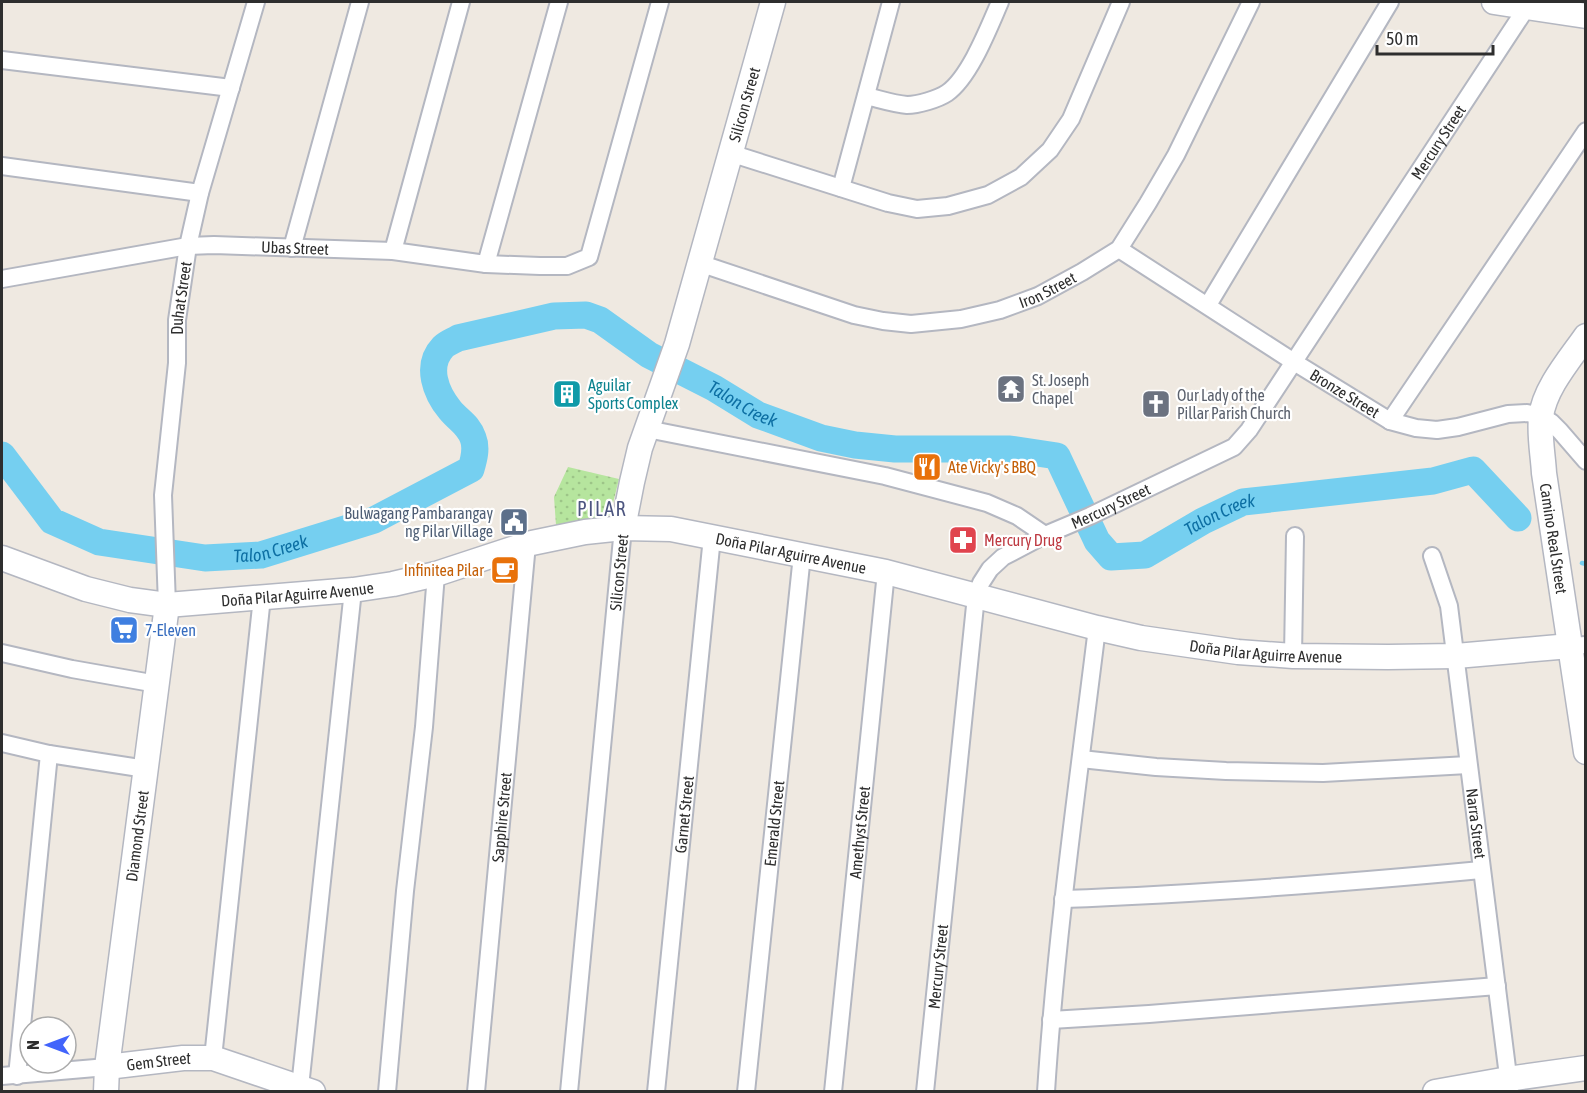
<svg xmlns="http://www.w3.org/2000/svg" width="1587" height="1093" font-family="'Asap Condensed',sans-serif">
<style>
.green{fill:url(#green-dots)}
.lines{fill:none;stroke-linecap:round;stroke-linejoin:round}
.stream{stroke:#75cff0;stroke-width:4.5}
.river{stroke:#75cff0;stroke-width:27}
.street-casing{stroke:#b4b7c1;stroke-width:20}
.secondary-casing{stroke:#b4b7c1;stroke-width:27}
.street{stroke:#fff;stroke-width:16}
.secondary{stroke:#fff;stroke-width:24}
.labels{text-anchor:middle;stroke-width:4.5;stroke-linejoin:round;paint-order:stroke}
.street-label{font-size:16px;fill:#2e2e2e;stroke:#fff}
.worship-label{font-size:16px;fill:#5b616d;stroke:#fff;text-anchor:start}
.culture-label{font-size:16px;fill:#0d838f;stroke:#fff;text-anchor:start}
.food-label{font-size:16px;fill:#c56008;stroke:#fff;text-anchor:start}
.service-label{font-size:16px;fill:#4e5e75;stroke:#fff;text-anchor:end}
.health-label{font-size:16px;fill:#be3a42;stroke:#fff;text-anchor:start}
.shop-label{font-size:16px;fill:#366cbe;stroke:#fff;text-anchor:start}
.water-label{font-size:18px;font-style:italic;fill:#0d6fa3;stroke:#fff}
.quarter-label{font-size:20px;letter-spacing:1.5px;fill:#4d5680;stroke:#fff}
</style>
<defs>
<pattern id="green-dots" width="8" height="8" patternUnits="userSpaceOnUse" patternTransform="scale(1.5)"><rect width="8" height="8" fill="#b6e59e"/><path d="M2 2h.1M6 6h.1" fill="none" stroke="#9dc588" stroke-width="1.8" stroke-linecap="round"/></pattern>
</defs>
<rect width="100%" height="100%" fill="#efe9e1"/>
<polygon class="green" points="568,467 619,479 610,515 556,525 554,497"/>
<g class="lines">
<polyline class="stream" points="1582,563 1586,564"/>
<path class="river" id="s1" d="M2,455L52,521L99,542L205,558L261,555L374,520L471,469C474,459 477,448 473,438C468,424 459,421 450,410C436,393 425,366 443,347C447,343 453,341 458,338L554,316L586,315L600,320L649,355L714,388L758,415L821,438L855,445L895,449H1010L1057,456L1097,541L1111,557L1145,555L1203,521L1243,502L1433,481L1473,470L1518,518"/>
<g class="street-casing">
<g id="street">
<polyline points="2,60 231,88"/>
<path d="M866,96C879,99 894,104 907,105C918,105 938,99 947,93C970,77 989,27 1000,2"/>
<polyline points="730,153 888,203 917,209 948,206 988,195 1021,177 1050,150 1071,119 1121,2"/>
<polyline points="2,166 200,193"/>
<polyline points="841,188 891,2"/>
<polyline points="292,248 360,2"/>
<path id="s2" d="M1119,249L1294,362L1390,421L1416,428L1437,430L1458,427L1508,414L1527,413L1541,416L1551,422L1560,431L1586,461"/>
<polyline points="393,251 461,2"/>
<path id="s3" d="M699,263L854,315L883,321L911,324L961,319L1000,310L1038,296L1082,272L1119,249L1148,203L1176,155L1251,2"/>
<polyline points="486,264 559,2"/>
<path id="s4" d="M2,279L188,246L214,245L393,251L486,264L540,266H567L589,257L660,2"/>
<polyline points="1208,305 1390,2"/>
<polyline points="1390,421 1586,131"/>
<polyline points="647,429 885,476 987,503 1017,516 1045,535"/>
<path id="s5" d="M1432,556L1449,606L1510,1092"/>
<path id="s6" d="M167,605L163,495L177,363V320L188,246L200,193L256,2"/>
<polyline points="1570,646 1586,645"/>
<polyline points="2,653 72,669 157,684"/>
<polyline points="1293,656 1295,536"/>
<polyline points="2,743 49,754 146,769"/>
<polyline points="1081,759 1156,767 1226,771 1323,773 1468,765"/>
<path d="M1063,899C1203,894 1342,883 1481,870"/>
<polyline points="1051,1020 1149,1014 1497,986"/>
<polyline points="213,1058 262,597"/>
<polyline points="2,1076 107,1067"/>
<polyline points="17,1076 49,754"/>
<polyline points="300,1087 353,590"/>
<polyline points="387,1092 405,891 424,727 436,574"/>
<path id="s7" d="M476,1092L527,544"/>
<path id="s8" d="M569,1092L623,528"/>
<path id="s9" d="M656,1092L712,537"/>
<path id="s10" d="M746,1092L802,555"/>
<path id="s11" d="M833,1092L886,572"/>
<path id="s12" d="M925,1092L976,596L981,583L990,569L1003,557L1045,535L1090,516L1234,447L1249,430L1527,7"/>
<path d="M1046,1092C1056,936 1078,782 1097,628"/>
</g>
</g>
<g class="secondary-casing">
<g id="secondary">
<polyline points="1494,2 1586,16"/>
<path id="s13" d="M1586,336C1570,359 1544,389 1541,417C1539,435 1543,455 1544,473L1586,752"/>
<path id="s14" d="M623,528L632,482L640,448L677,344L773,2"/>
<path id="s15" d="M2,558L86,589L130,600L167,605L353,590L393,584L436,574L527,544L585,532L623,528L671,529L886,572L1097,628L1141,638L1238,652L1293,656L1388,657L1456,656L1570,646"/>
<path id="s16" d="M107,1067L183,1058H213L313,1092"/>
<path id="s17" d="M106,1092L107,1067L167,605"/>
<polyline points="1435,1092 1508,1079 1586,1068"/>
</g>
</g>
<use href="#street" class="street"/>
<use href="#secondary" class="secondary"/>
</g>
<defs>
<g id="temple-square" transform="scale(1.5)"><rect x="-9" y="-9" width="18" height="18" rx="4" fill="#6b7280" stroke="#fff"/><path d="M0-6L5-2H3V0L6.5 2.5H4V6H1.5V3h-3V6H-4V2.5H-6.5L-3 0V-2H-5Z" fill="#fff"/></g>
<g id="building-square" transform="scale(1.5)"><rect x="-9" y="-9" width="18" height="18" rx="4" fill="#0f9aa8" stroke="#fff"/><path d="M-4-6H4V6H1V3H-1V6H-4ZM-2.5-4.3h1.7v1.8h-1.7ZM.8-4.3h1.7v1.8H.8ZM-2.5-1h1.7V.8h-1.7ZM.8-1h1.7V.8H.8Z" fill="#fff"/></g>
<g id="church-square" transform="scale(1.5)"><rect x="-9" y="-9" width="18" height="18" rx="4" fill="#6b7280" stroke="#fff"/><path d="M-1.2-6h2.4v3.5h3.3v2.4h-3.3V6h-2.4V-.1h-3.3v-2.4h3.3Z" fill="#fff"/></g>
<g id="restaurant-square" transform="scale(1.5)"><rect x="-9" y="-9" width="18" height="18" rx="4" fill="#e8710a" stroke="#fff"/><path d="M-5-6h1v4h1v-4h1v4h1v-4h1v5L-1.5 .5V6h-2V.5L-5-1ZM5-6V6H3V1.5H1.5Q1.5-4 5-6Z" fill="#fff"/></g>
<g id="civic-square" transform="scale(1.5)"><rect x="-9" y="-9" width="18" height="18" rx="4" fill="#5c6f8a" stroke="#fff"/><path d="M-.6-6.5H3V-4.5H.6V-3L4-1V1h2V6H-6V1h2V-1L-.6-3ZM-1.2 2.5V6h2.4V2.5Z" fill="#fff"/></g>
<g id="pharmacy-square" transform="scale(1.5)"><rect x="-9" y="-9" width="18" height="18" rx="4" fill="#e0444e" stroke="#fff"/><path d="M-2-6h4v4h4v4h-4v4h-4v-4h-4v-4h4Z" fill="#fff"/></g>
<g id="cafe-square" transform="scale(1.5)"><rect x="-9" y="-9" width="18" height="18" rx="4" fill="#e8710a" stroke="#fff"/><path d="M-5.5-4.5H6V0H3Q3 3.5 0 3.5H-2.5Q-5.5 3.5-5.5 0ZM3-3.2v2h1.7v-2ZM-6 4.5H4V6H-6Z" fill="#fff"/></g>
<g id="supermarket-square" transform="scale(1.5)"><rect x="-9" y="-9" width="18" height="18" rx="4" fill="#3f7fe0" stroke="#fff"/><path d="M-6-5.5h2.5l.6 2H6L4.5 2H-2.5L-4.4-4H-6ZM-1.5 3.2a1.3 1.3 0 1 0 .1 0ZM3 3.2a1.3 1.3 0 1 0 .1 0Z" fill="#fff"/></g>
</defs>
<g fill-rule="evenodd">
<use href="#temple-square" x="1011" y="389"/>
<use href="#building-square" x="567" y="394"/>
<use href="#church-square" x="1156" y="404"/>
<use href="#restaurant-square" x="927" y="467"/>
<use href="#civic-square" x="514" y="522"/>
<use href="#pharmacy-square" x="963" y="540"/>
<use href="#cafe-square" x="505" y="570"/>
<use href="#supermarket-square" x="124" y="630"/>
</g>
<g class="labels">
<g class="street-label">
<text dy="6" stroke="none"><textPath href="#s14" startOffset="441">Silicon Street</textPath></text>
<text dy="6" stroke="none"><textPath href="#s12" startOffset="1170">Mercury Street</textPath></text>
<text dy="6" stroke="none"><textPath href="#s4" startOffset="296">Ubas Street</textPath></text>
<text dy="6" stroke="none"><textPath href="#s3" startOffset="363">Iron Street</textPath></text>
<text dy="6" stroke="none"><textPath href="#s6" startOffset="308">Duhat Street</textPath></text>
<text dy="6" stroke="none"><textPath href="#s2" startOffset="268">Bronze Street</textPath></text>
<text dy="6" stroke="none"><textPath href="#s12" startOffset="666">Mercury Street</textPath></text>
<text dy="6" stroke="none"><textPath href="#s13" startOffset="216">Camino Real Street</textPath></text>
<text dy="6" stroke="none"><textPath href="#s15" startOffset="807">Doña Pilar Aguirre Avenue</textPath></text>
<text dy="6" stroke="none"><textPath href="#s8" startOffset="522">Silicon Street</textPath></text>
<text dy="6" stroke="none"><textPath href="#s15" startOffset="303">Doña Pilar Aguirre Avenue</textPath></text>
<text dy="6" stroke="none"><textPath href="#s15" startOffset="1293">Doña Pilar Aguirre Avenue</textPath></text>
<text dy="6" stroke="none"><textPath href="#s9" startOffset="279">Garnet Street</textPath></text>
<text dy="6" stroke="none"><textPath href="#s7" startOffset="276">Sapphire Street</textPath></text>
<text dy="6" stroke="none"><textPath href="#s10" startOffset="270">Emerald Street</textPath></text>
<text dy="6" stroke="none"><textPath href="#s5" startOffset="272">Narra Street</textPath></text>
<text dy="6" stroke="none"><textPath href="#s11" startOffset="261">Amethyst Street</textPath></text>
<text dy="6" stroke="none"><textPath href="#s17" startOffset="258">Diamond Street</textPath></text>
<text dy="6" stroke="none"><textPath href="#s12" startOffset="126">Mercury Street</textPath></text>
<text dy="6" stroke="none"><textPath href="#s16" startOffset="52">Gem Street</textPath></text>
</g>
<g class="worship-label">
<text x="1032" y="386">St. Joseph<tspan x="1032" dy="18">Chapel</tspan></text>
<text x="1177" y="401">Our Lady of the<tspan x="1177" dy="18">Pillar Parish Church</tspan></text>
</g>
<g class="culture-label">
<text x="588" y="391">Aguilar<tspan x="588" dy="18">Sports Complex</tspan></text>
</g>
<g class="food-label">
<text x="948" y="473">Ate Vicky's BBQ</text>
<text x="484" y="576" text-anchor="end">Infinitea Pilar</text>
</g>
<g class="service-label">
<text x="493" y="519">Bulwagang Pambarangay<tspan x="493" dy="18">ng Pilar Village</tspan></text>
</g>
<g class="health-label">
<text x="984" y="546">Mercury Drug</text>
</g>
<g class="shop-label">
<text x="145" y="636">7-Eleven</text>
</g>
<g class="water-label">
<text dy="6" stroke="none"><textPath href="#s1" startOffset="992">Talon Creek</textPath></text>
<text dy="6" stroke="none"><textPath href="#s1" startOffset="1550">Talon Creek</textPath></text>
<text dy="6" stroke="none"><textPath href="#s1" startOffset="308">Talon Creek</textPath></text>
</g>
<g class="quarter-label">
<text x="602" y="516">PILAR</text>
</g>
</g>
<rect width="1587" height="1093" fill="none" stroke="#2e2e2e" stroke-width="6"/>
<g transform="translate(48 1045) rotate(270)"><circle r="28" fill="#ffffff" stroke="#ababab" stroke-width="1.5"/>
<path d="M0-4.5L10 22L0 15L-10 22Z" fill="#4264fb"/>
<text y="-9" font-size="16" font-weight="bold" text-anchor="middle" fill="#2e2e2e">N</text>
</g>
<path d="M1377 45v9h116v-9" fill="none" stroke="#2e2e2e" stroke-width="3"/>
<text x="1386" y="45" font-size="18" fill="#2e2e2e" stroke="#ffffff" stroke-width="4.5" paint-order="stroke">50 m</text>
</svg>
